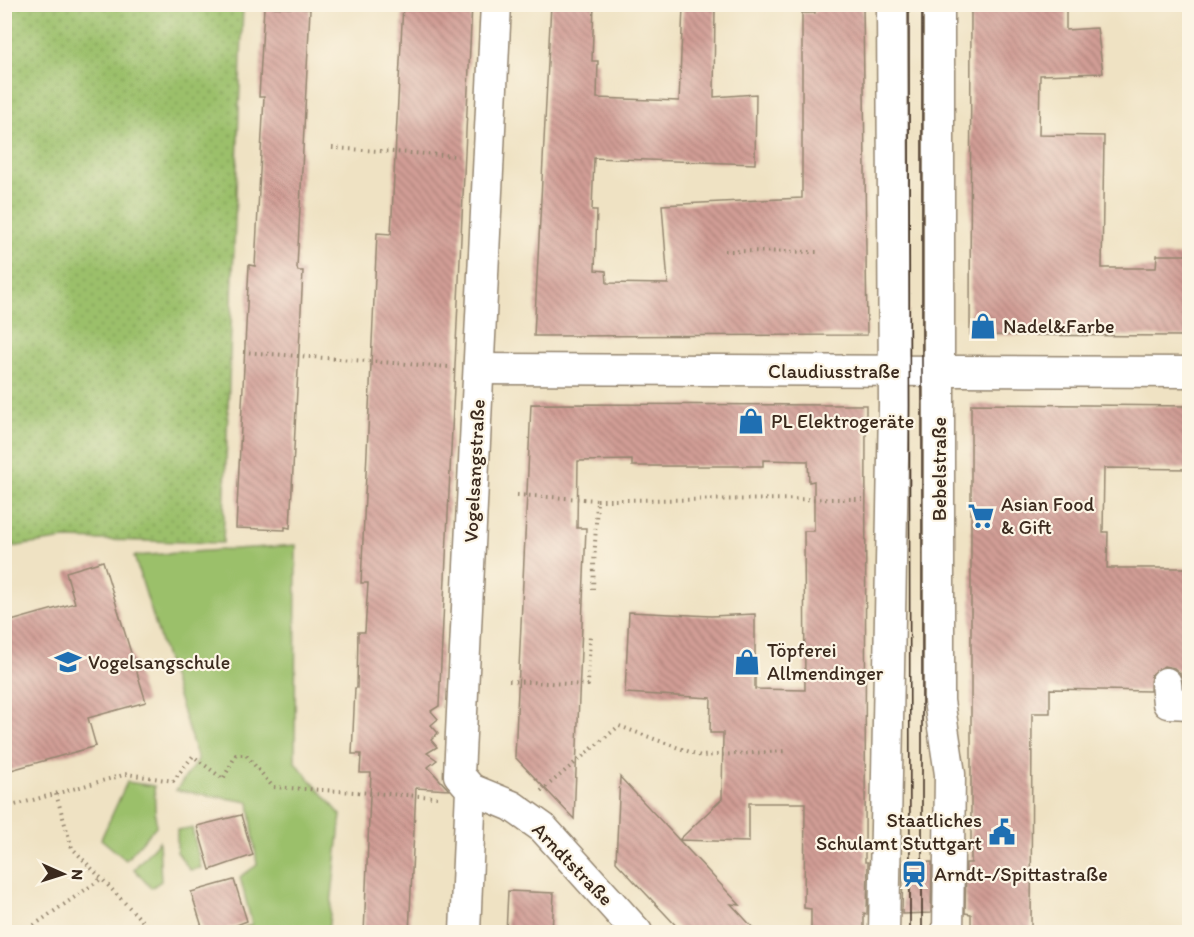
<svg xmlns="http://www.w3.org/2000/svg" width="1194" height="937" font-family="Itim,sans-serif">
<style>
.green{fill:#9bc06b;stroke:#6b7544;stroke-width:1.5}
.garden{fill:url(#garden-dots);stroke:#6b7544;stroke-width:1.5}
.building{fill:url(#building-back-hatch)}
.lines{fill:none;stroke-linecap:round;stroke-linejoin:round}
.minor-casing{stroke:#958670;stroke-width:33}
.path{stroke:#958670;stroke-width:4;stroke-dasharray:1.5 4.5;stroke-linecap:butt}
.minor{stroke:#fff;stroke-width:30}
.tram{stroke:#3b2a1e;stroke-width:1.5}
.labels{text-anchor:middle;stroke-width:4.5;stroke-linejoin:round;paint-order:stroke}
.poi-label{font-size:20px;fill:#3b2a1e;stroke:#fcf5e5;text-anchor:start}
.street-label{font-size:20px;fill:#3b2a1e;stroke:#fcf5e5}
</style>
<defs>
<pattern id="garden-dots" width="8" height="8" patternUnits="userSpaceOnUse" patternTransform="scale(1.5)"><rect width="8" height="8" fill="#9bc06b"/><path d="M2 2h.1M6 6h.1" fill="none" stroke="#809c57" stroke-width="1.8" stroke-linecap="round"/></pattern>
<pattern id="building-back-hatch" width="6" height="6" patternUnits="userSpaceOnUse" patternTransform="scale(1.5)"><rect width="6" height="6" fill="#d19d95"/><path d="M-1 5l2 2M0 0l6 6M5-1l2 2" fill="none" stroke="#ab8079"/></pattern>
</defs>
<rect width="100%" height="100%" fill="#fcf5e5"/>
<filter id="ink" filterUnits="userSpaceOnUse"><feTurbulence type="fractalNoise" baseFrequency=".0167" numOctaves="2"/><feDisplacementMap in="SourceGraphic" scale="12" xChannelSelector="R" yChannelSelector="G"/><feConvolveMatrix kernelMatrix="1 2 1 2 8 2 1 2 1" color-interpolation-filters="sRGB"/></filter>
<filter id="wash" filterUnits="userSpaceOnUse"><feTurbulence type="fractalNoise" baseFrequency=".008" numOctaves="4" result="noise"/><feDisplacementMap in="SourceGraphic" scale="24" xChannelSelector="R" yChannelSelector="G"/><feGaussianBlur stdDeviation="1.35" result="paint"/><feColorMatrix in="noise" values="0 0 0 0 0 0 0 0 0 0 0 0 0 0 0 0 0 1.4 0 .05"/><feComposite in="paint" operator="in"/></filter>
<g filter="url(#wash)">
<rect width="100%" height="100%" fill="#efe2c3"/>
<g class="green">
<polygon points="296,545 295,762 341,815 328,932 234,932 252,924 240,877 257,865 249,802 176,790 198,760 134,556"/>
<polygon points="127,782 154,786 156,826 126,860 101,839"/>
<polygon points="192,828 201,868 190,870 177,852 177,830"/>
<polygon points="159,841 161,881 151,888 134,869"/>
</g>
<polygon class="garden" points="4,5 243,5 223,543 65,539 5,548"/>
<g id="blocks">
<g class="building">
<polygon points="403,4 472,4 439,706 431,711 438,719 431,725 438,733 431,740 437,747 427,753 437,760 428,767 449,790 416,788 409,933 364,933 371,773 360,773 361,754 352,754 355,688 357,688 358,632 365,632 368,583 361,583 377,233 391,234"/>
<polygon points="551,4 594,4 592,61 598,61 597,98 679,101 683,7 715,5 714,97 756,94 755,164 594,158 592,210 597,210 595,270 606,271 607,283 668,284 662,205 802,198 802,13 815,13 815,4 863,4 867,335 534,336"/>
<polygon points="971,4 1066,4 1066,30 1097,28 1103,73 1040,75 1039,135 1104,136 1102,268 1156,268 1157,255 1190,255 1190,336 970,335"/>
<polygon points="264,7 310,9 297,268 298,271 303,271 290,528 285,527 285,530 236,528 249,265 255,266 264,97 259,97"/>
<polygon points="531,404 866,405 865,862 868,862 867,914 864,913 864,933 811,933 811,909 804,908 805,803 749,803 749,842 679,840 740,905 731,904 758,933 683,933 616,862 620,777 679,840 722,799 723,733 710,733 711,698 625,693 629,612 711,616 755,614 755,689 805,690 804,531 814,531 814,481 809,482 808,461 763,460 763,466 632,466 632,460 578,461 577,528 586,528 574,819 515,757"/>
<polygon points="971,404 1190,406 1190,469 1104,468 1103,532 1108,532 1107,568 1190,568 1190,687 1184,686 1180,673 1174,668 1164,666 1151,675 1150,691 1050,689 1050,713 1032,713 1031,933 971,933 971,914 965,913 966,863 971,863"/>
<polygon points="103,561 146,702 88,718 96,746 4,772 4,623 75,603 66,572"/>
<polygon points="241,815 253,855 210,870 197,826"/>
<polygon points="932,862 931,913 902,914 903,863"/>
<polygon points="234,880 247,921 216,933 204,933 191,892"/>
<polygon points="508,891 554,893 552,933 506,933"/>
</g>
</g>
</g>
<g filter="url(#ink)">
<use href="#blocks" fill-opacity="0" stroke="#958670" stroke-width="1.5"/>
<g class="lines">
<g class="minor-casing">
<g id="minor">
<polyline points="939,4 939,701 950,774 948,932"/>
<polyline points="479,369 1190,372"/>
<polyline points="1166,683 1168,703 1190,704"/>
<polyline points="471,789 512,806 543,828 637,932"/>
<polyline points="465,932 471,789 459,775 496,4"/>
<polyline points="884,932 894,405 892,4"/>
</g>
</g>
<g class="path">
<polyline points="332,148 458,156"/>
<polyline points="725,251 818,252"/>
<polyline points="243,352 449,367"/>
<polyline points="517,495 597,500 593,589"/>
<polyline points="597,500 863,499"/>
<polyline points="509,681 588,685 590,634"/>
<polyline points="541,791 619,726 701,756 786,751"/>
<polyline points="56,794 72,848 150,929 149,932"/>
<polyline points="4,808 127,774 173,781 193,756 223,779 236,755 246,755 273,787 437,797"/>
<polyline points="24,932 101,879"/>
</g>
<use href="#minor" class="minor"/>
<g class="tram">
<polyline points="909,4 910,932"/>
<polyline points="922,4 922,932"/>
</g>
</g>
</g>
<defs>
<g id="shop-bare" transform="scale(2.07)"><path d="M-5-2.5h2.3a2.7 3.5 0 0 1 5.4 0H5L5.5 6h-11ZM-1.5-2.5h3a1.5 2.3 0 0 0-3 0Z" fill="#1f6fb2" stroke="#fcf5e5" stroke-width="2.5" paint-order="stroke"/></g>
<g id="supermarket-bare" transform="scale(2.07)"><path d="M-6-5.5h2.5l.6 2H6L4.5 2H-2.5L-4.4-4H-6ZM-1.5 3.2a1.3 1.3 0 1 0 .1 0ZM3 3.2a1.3 1.3 0 1 0 .1 0Z" fill="#1f6fb2" stroke="#fcf5e5" stroke-width="2.5" paint-order="stroke"/></g>
<g id="school-bare" transform="scale(2.07)"><path d="M0-5L7-2L0 1L-7-2ZM-4 1L0 2.5L4 1V4Q0 6-4 4Z" fill="#1f6fb2" stroke="#fcf5e5" stroke-width="2.5" paint-order="stroke"/></g>
<g id="civic-bare" transform="scale(2.07)"><path d="M-.6-6.5H3V-4.5H.6V-3L4-1V1h2V6H-6V1h2V-1L-.6-3ZM-1.2 2.5V6h2.4V2.5Z" fill="#1f6fb2" stroke="#fcf5e5" stroke-width="2.5" paint-order="stroke"/></g>
<g id="station-bare" transform="scale(2.07)"><path d="M-3-6H3Q5-6 5-4V2Q5 4 3 4L4.5 6H3L1.5 4h-3L-3 6H-4.5L-3 4Q-5 4-5 2V-4Q-5-6-3-6ZM-3.5-4v3h7v-3ZM-3.5 1v1.5H-2V1ZM2 1v1.5H3.5V1Z" fill="#1f6fb2" stroke="#fcf5e5" stroke-width="2.5" paint-order="stroke"/></g>
</defs>
<g fill-rule="evenodd">
<use href="#shop-bare" x="983" y="326"/>
<use href="#shop-bare" x="751" y="421"/>
<use href="#supermarket-bare" x="981" y="516"/>
<use href="#school-bare" x="68" y="662"/>
<use href="#shop-bare" x="747" y="662"/>
<use href="#civic-bare" x="1002" y="832"/>
<use href="#station-bare" x="914" y="874"/>
</g>
<g class="labels">
<g class="poi-label">
<text x="1003" y="333">Nadel&amp;Farbe</text>
<text x="771" y="428">PL Elektrogeräte</text>
<text x="1001" y="511">Asian Food<tspan x="1001" dy="23">&amp; Gift</tspan></text>
<text x="767" y="657">Töpferei<tspan x="767" dy="23">Allmendinger</tspan></text>
<text x="88" y="669">Vogelsangschule</text>
<text x="982" y="827" text-anchor="end">Staatliches<tspan x="982" dy="23">Schulamt Stuttgart</tspan></text>
<text x="934" y="881">Arndt-/Spittastraße</text>
</g>
<g class="street-label">
<text x="834" y="378">Claudiusstraße</text>
<text transform="translate(939 469) rotate(-90)" y="7">Bebelstraße</text>
<text transform="translate(474 471) rotate(-87)" y="7">Vogelsangstraße</text>
<text transform="translate(573 864) rotate(46)" y="7">Arndtstraße</text>
</g>
</g>
<rect width="1194" height="937" fill="none" stroke="#fcf5e5" stroke-width="24"/>
<g transform="translate(63 874) rotate(93)" stroke="#fcf5e5" stroke-width="4.5" paint-order="stroke">
<path d="M0-4.5L10 22L0 15L-10 22Z" fill="#3b2a1e"/>
<text y="-9" font-size="16" font-weight="bold" text-anchor="middle" fill="#3b2a1e">N</text>
</g>
</svg>
